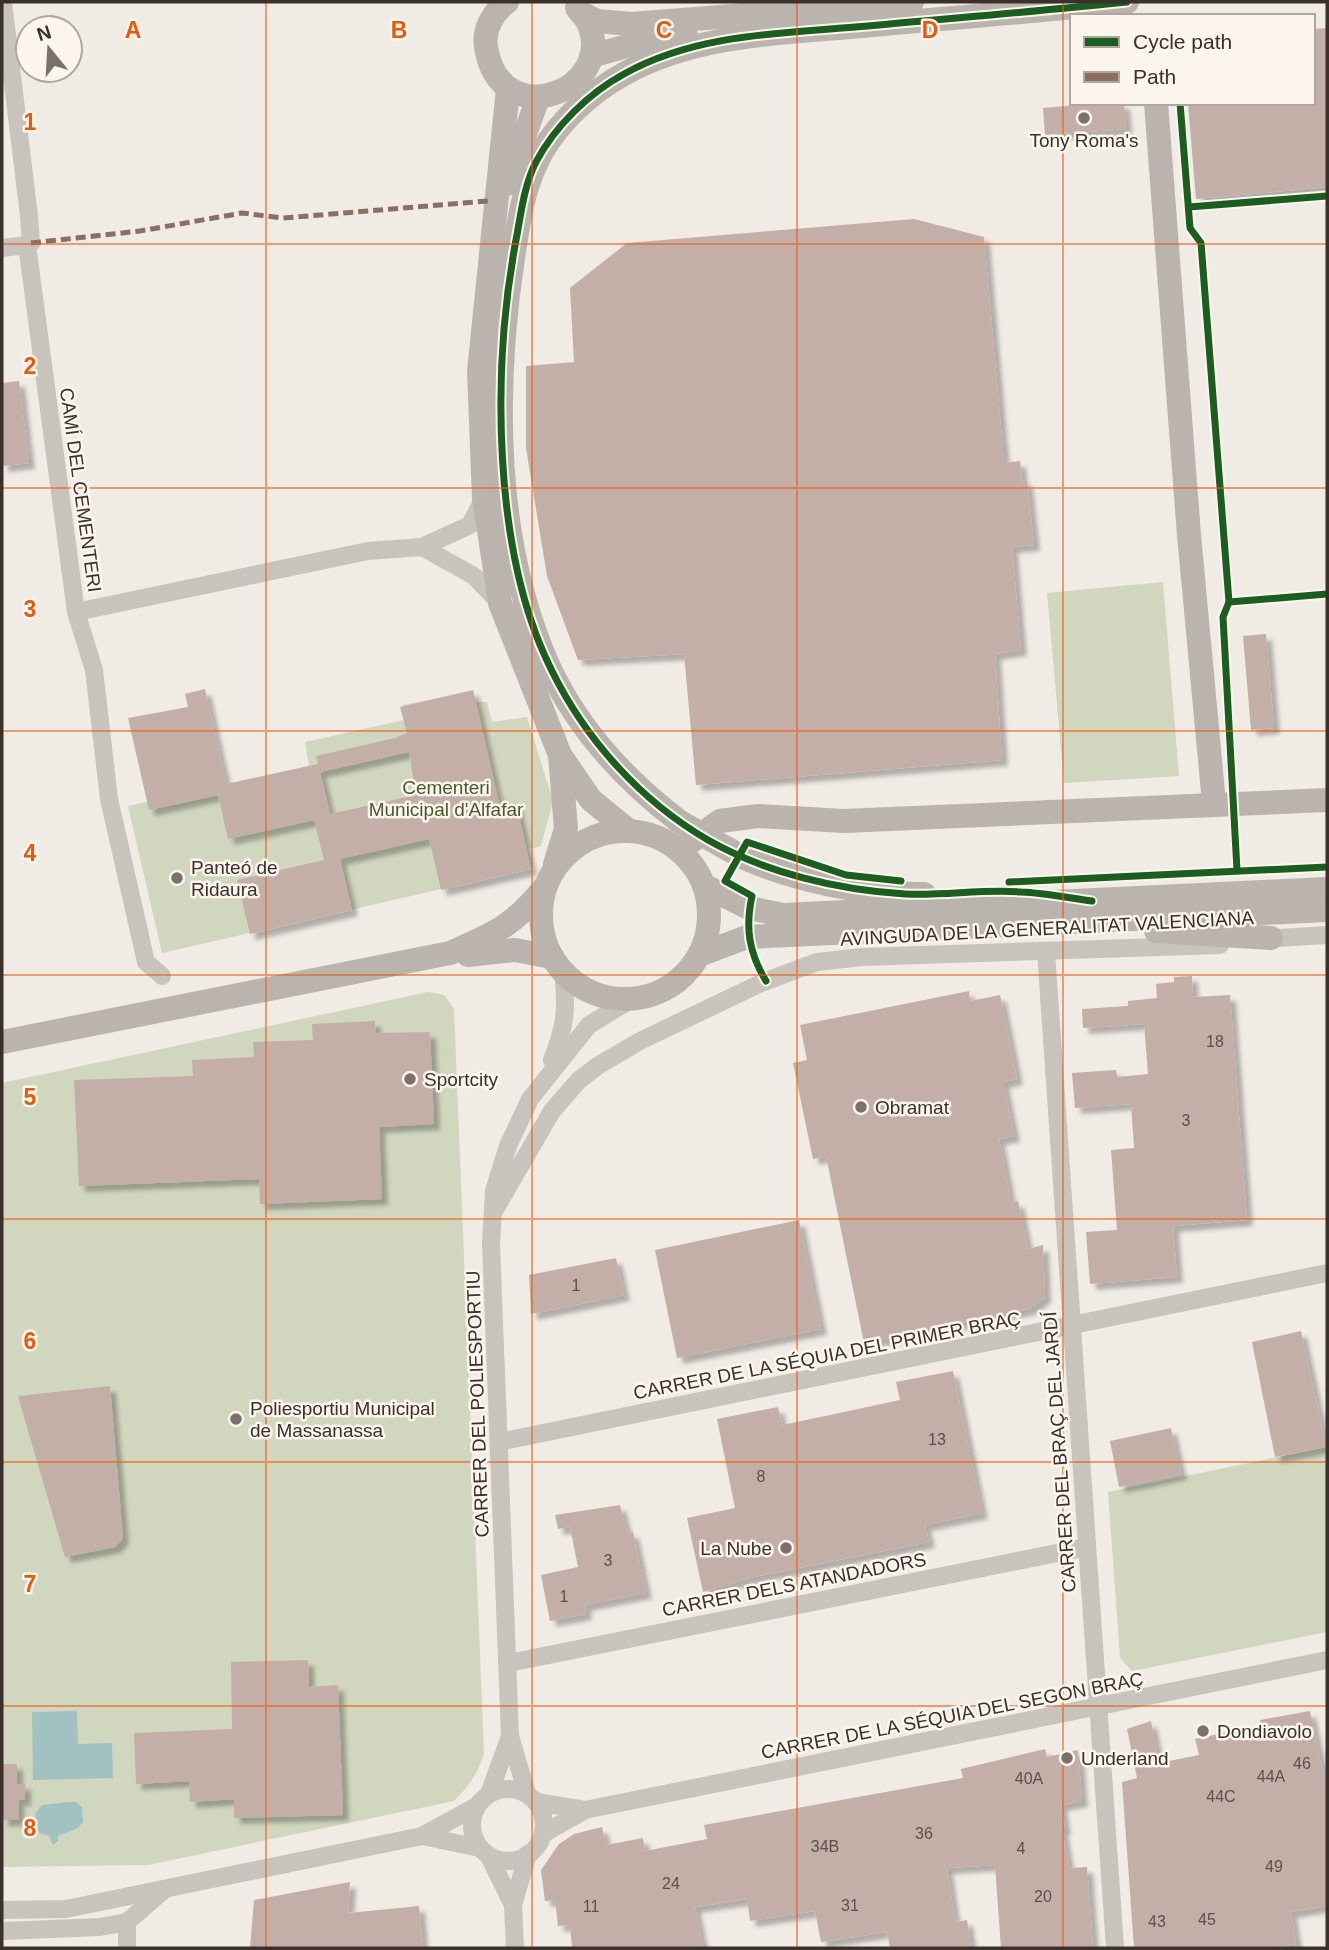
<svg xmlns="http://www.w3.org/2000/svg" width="1329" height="1950" font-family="Arial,sans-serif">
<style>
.green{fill:#d1d6bf}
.water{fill:#a1c2c1}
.building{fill:#c3afa7;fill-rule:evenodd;filter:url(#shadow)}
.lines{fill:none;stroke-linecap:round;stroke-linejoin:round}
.street{stroke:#c9c3be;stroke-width:18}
.secondary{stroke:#bab3ae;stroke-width:24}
.secondary-bridge{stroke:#bab3ae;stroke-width:24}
.quiet{stroke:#8d6e63;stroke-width:5;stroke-dasharray:10 5;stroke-linecap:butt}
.cycleway-casing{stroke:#fbf5ee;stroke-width:11}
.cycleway{stroke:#1b5e20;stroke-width:7}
.grid{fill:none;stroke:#e8590c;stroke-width:2;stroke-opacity:0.55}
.poi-dot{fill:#7a716c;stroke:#fbf5ee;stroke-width:2.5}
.labels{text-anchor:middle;stroke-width:5;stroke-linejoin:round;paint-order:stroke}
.number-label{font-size:16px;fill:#5d504a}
.poi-label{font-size:19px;fill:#3b302b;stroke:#fbf5ee;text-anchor:start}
.street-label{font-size:19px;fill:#3b302b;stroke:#fbf5ee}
.park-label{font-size:19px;fill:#4a5a2e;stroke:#fbf5ee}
.grid-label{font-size:23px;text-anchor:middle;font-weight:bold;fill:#e8590c;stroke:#fbf5ee;stroke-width:5;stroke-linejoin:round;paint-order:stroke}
</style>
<defs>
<filter id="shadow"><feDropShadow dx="6" dy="6" stdDeviation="2" flood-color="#0004"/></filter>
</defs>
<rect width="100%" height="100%" fill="#f0ebe5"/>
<g class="green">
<polygon points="1163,582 1179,776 1064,783 1047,593"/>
<polygon points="473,691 476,702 487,702 492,722 527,717 553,801 541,846 529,849 533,868 162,953 128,806 309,766 305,742 404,720 403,705"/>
<path d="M428,992L444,995L454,1008L484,1754C478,1774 469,1786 454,1801L148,1865L2,1867V1083Z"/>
<polygon points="1327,1447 1327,1632 1132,1671 1120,1658 1108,1492"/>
</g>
<g class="water">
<polygon points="77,1711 78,1744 112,1743 113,1778 33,1780 32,1712"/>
<polygon points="68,1802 76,1802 82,1807 83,1822 78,1828 58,1836 58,1841 53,1845 49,1836 39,1833 35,1814 42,1805"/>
</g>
<g class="building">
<polygon points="1327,28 1327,187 1196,199 1188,103 1313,103 1313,29"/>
<polygon points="1100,103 1124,103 1126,129 1045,135 1043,108"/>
<polygon points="914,219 984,237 1004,463 1020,461 1022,481 1027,480 1034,545 1012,547 1021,650 995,654 1002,760 696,785 684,654 578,660 547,576 526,448 526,366 574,362 570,288 627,243"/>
<polygon points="19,381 29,463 2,466 2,383"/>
<polygon points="1266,634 1274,728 1251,730 1243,636"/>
<path d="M205,689L226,784L318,764L316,756L395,738L407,733L400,707L473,690L500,807L516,803L531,869L441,890L429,839L340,859L352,910L250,934L237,880L324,860L314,820L228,839L218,795L149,810L128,718L188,707L185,694ZM409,752L416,795L330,814L320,772Z"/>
<polygon points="1192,976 1193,997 1230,995 1247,1220 1173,1226 1177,1277 1090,1284 1086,1232 1117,1230 1111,1150 1134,1148 1131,1104 1075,1108 1072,1073 1116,1070 1117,1077 1148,1074 1144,1024 1083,1028 1082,1009 1128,1006 1128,1001 1157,998 1156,984 1174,982 1174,977"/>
<polygon points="969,991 970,1001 1000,995 1017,1079 1003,1082 1014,1136 999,1139 1011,1203 1018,1201 1028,1249 1043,1245 1045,1297 1029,1309 864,1343 826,1156 813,1159 809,1140 793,1063 807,1060 800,1025"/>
<polygon points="375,1021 376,1033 430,1032 434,1124 379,1127 382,1199 260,1204 259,1179 79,1186 74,1080 193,1076 192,1060 254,1057 253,1042 313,1040 312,1024"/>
<polygon points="799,1220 821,1329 677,1358 655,1250"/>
<polygon points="616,1258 624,1295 531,1314 529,1275"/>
<polygon points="1301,1331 1326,1447 1275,1457 1252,1342"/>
<polygon points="953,1371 982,1513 925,1525 929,1542 749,1578 703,1592 687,1518 735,1508 717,1419 778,1407 782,1425 844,1412 900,1400 896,1382"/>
<polygon points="110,1386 123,1538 115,1547 65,1557 18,1396"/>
<polygon points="1171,1428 1181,1474 1119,1487 1110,1441"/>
<polygon points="620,1505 627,1533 633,1532 646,1593 585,1605 586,1614 550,1621 541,1575 578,1567 570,1527 558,1529 555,1515"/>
<polygon points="308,1660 309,1687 338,1685 343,1815 234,1818 234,1799 190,1802 189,1781 136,1784 134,1733 232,1729 231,1662"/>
<polygon points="1310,1711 1327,1794 1327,1906 1291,1912 1296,1944 1271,1948 1134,1948 1122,1782 1137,1778 1127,1729 1151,1721 1159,1763 1199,1755 1195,1739 1261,1725 1260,1720"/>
<polygon points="1045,1749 1047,1757 1078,1750 1082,1801 1061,1805 1065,1829 1062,1829 1069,1868 1087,1867 1093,1948 1001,1948 995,1865 947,1868 955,1922 967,1920 971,1948 890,1948 887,1932 821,1942 815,1911 750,1921 747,1899 695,1907 703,1948 572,1948 570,1925 558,1926 555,1900 545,1901 541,1870 559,1844 574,1834 602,1827 606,1845 643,1838 645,1851 707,1839 704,1825 963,1778 961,1769"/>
<polygon points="2,1764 17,1764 17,1784 25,1784 25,1800 18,1800 19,1820 2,1820"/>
<polygon points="350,1882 348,1913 419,1906 423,1948 250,1948 254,1900"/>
</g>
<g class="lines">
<g class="street">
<polyline points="3,2 29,216 31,243 27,245 76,612 94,670 109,799 146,962 162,976"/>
<polyline points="2,248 27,245"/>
<polyline points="422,547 474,576 500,603"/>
<polyline points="76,612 368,551 422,547 470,525 484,498"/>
<polyline points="1261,939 1327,935"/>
<polyline points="1046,952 1115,1948"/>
<path d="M552,1060C566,1025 567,1009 563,972"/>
<polyline points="493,1213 552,1111 579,1080 599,1065 640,1041 761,983 817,962 862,957 1220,945"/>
<polyline points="499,1442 1327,1273"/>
<polyline points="509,1663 1087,1547"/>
<polyline points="510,1736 527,1794"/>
<circle cx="508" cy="1825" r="36"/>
<polyline points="489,1794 510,1736 491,1244 494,1191 508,1146 530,1099 589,1025 632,999"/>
<polyline points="536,1802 585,1810"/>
<polyline points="543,1834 585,1810 1327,1660"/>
<polyline points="422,1836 480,1848"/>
<polyline points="489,1856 513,1905"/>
<polyline points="2,1910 66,1909 422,1836 477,1806"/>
<polyline points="127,1922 127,1948"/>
<polyline points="2,1931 100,1927 127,1922 164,1890"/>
<polyline points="515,1948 513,1905 528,1854"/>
</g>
<g class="secondary">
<path d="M507,2C493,12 483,30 486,47C500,136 616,90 589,25C587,19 581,13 577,8"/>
<polyline points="581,13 597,21 631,24 912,2"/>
<polyline points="591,56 656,38 686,36"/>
<polyline points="508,89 479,371 484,498 500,603 560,755 591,800 628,830"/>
<polyline points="1156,103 1189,535 1214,803"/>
<polyline points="507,184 538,98"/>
<path d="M680,822C626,781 578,729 549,667C493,543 493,390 513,258C518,227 522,194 535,166C551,128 589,93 624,74C695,34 783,33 862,26C950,18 1039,11 1127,2"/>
<circle cx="625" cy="915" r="84"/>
<polyline points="679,850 720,821 758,816 844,821 1327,800"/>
<path d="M742,857C797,881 864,895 924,894"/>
<polyline points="555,864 566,829 560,755"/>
<polyline points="705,886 749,908 783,915 1327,889"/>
<polyline points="1156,931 1271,938"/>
<polyline points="468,955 515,950 552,957"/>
<polyline points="699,955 747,937 1327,910"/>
<path d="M2,1042L450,953C494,933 511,928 543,889"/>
</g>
<polyline class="secondary-bridge" points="680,822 742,857"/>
<polyline class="quiet" points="31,243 140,231 242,213 283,218 488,201"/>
<g class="cycleway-casing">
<g id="cycleway">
<polyline points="1180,103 1190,228 1201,243 1229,602 1327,594"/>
<polyline points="1189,207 1327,196"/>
<polyline points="1229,602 1223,617 1237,870"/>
<polyline points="1009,882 1327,867"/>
<path d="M1092,901C1069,898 1045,893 1021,892C983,889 943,896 905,894C838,890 766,873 708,840C641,801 586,740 552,671C492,553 492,368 516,240C521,214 524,185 536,162C555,126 589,93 624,74C696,33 787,33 868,26C954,18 1041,11 1127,2"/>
<path d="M766,981C749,953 745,928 752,896L725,881L747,842L846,875L901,881"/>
</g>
</g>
<use href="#cycleway" class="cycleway"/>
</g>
<path class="grid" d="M266,2V1948M532,2V1948M797,2V1948M1063,2V1948M2,244H1327M2,488H1327M2,731H1327M2,975H1327M2,1219H1327M2,1462H1327M2,1706H1327"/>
<g class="poi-dot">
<circle cx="1084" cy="118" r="7"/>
<circle cx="177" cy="878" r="7"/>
<circle cx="410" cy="1079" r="7"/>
<circle cx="861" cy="1107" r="7"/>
<circle cx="236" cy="1419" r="7"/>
<circle cx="786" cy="1548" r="7"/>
<circle cx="1203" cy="1731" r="7"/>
<circle cx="1067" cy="1758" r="7"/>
</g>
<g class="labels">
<g class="number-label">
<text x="1215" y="1047">18</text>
<text x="1186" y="1126">3</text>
<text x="576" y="1291">1</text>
<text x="937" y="1445">13</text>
<text x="761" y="1482">8</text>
<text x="608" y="1566">3</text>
<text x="564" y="1602">1</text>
<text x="1302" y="1769">46</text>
<text x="1271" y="1782">44A</text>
<text x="1029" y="1784">40A</text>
<text x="1221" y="1802">44C</text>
<text x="924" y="1839">36</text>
<text x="825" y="1852">34B</text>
<text x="1021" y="1854">4</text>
<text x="1274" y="1872">49</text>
<text x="671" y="1889">24</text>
<text x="1043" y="1902">20</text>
<text x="850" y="1911">31</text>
<text x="591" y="1912">11</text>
<text x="1207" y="1925">45</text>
<text x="1157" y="1927">43</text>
</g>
<g class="poi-label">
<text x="1084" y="147" text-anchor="middle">Tony Roma's</text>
<text x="191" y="874">Panteó de<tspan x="191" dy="22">Ridaura</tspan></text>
<text x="424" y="1086">Sportcity</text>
<text x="875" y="1114">Obramat</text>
<text x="250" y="1415">Poliesportiu Municipal<tspan x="250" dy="22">de Massanassa</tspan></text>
<text x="772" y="1555" text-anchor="end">La Nube</text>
<text x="1217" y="1738">Dondiavolo</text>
<text x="1081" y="1765">Underland</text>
</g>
<g class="street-label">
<text transform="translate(81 490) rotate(82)" y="7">CAMÍ DEL CEMENTERI</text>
<text transform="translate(1047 928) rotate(-3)" y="7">AVINGUDA DE LA GENERALITAT VALENCIANA</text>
<text transform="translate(827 1355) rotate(-11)" y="7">CARRER DE LA SÉQUIA DEL PRIMER BRAÇ</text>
<text transform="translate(477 1404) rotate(-92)" y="7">CARRER DEL POLIESPORTIU</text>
<text transform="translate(1059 1452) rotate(-94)" y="7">CARRER DEL BRAÇ DEL JARDÍ</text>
<text transform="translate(794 1584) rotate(-11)" y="7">CARRER DELS ATANDADORS</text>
<text transform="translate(952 1715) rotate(-11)" y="7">CARRER DE LA SÉQUIA DEL SEGON BRAÇ</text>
</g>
<g class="park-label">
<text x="446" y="794">Cementeri<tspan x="446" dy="22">Municipal d'Alfafar</tspan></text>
</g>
</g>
<g class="grid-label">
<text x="133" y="38">A</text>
<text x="399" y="38">B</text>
<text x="664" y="38">C</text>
<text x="930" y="38">D</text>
<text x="30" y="130">1</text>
<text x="30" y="374">2</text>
<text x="30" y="617">3</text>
<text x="30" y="861">4</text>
<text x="30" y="1105">5</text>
<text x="30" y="1349">6</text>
<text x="30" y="1592">7</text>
<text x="30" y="1836">8</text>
</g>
<rect width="1329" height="1950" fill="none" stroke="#3b302b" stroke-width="7"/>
<rect x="1070" y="14" width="245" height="91" fill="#fbf5ee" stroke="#aea6a0" stroke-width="2"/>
<rect x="1084" y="37" width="35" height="10" fill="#1b5e20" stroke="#aea6a0" stroke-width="2"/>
<text x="1133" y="49" font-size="21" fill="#3b302b">Cycle path</text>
<rect x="1084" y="72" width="35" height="10" fill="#8d6e63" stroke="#aea6a0" stroke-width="2"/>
<text x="1133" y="84" font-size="21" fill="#3b302b">Path</text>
<g transform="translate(49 49) rotate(342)"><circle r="33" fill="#fbf5ee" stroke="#aea6a0" stroke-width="2"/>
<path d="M0-5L12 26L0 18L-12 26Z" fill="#7a716c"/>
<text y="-10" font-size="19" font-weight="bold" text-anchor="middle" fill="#3b302b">N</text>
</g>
</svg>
